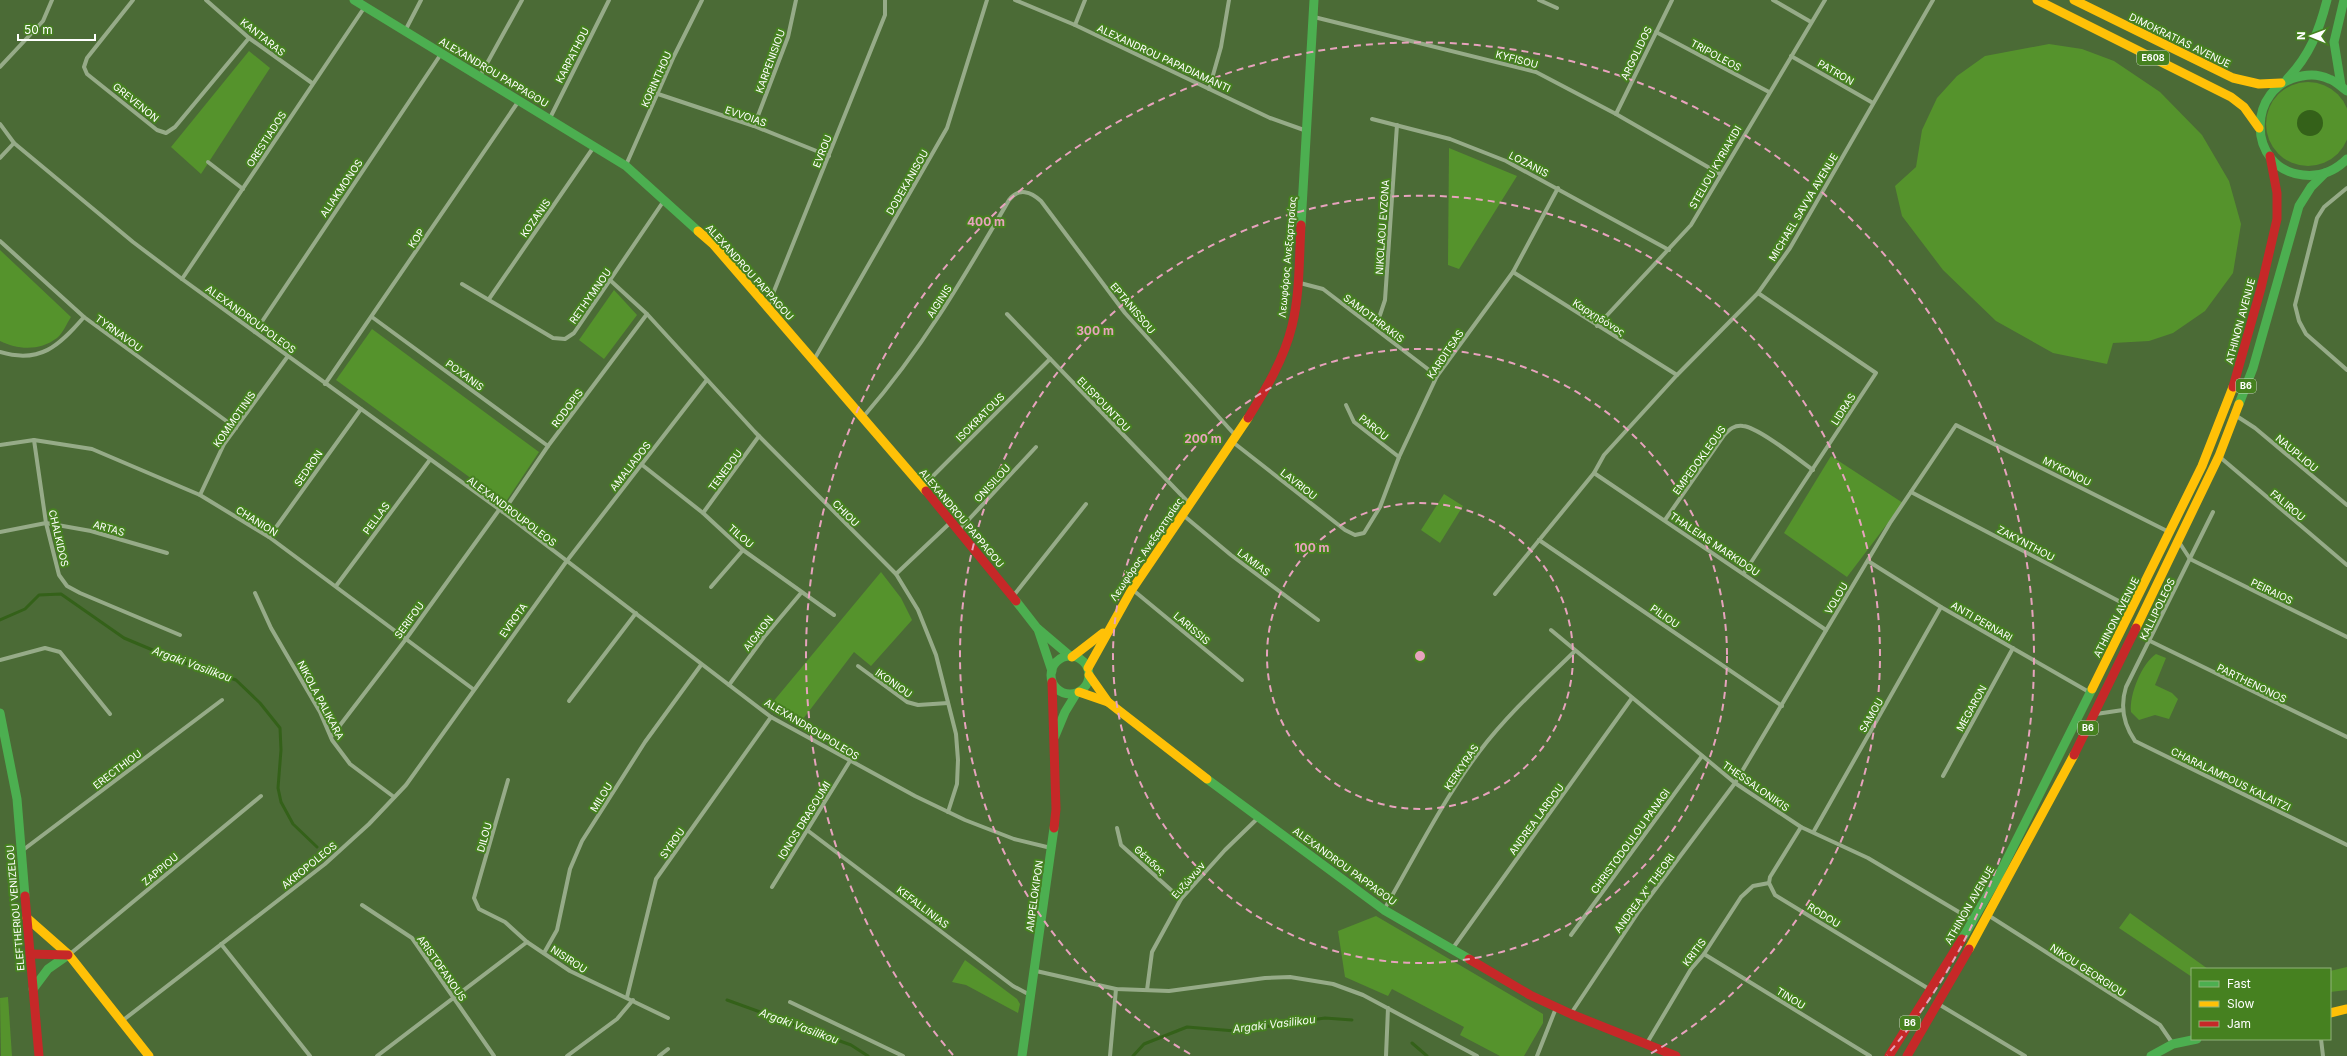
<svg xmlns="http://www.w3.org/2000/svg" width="2347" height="1056" font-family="Inter,sans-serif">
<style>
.green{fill:#55932c}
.water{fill:#346119}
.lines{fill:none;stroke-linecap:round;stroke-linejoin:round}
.stream{stroke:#346119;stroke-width:3}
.street{stroke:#96ab88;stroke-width:4}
.fast{stroke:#4caf50;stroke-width:9}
.slow{stroke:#ffc107;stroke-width:9}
.jam{stroke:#c62828;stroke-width:9}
.ring{fill:none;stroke:#e7a3bd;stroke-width:2;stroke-dasharray:7 5}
.labels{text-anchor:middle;stroke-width:4;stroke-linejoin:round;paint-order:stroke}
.shield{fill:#468120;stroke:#c8d9bc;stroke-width:1}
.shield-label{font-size:9px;font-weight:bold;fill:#fff}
.street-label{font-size:10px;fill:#fff;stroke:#468120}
.water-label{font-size:11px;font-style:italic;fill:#f5fcf0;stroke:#468120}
.centre{fill:#e7a3bd;stroke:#468120;stroke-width:2}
.ring-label{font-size:12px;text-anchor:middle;font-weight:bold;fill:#e7a3bd;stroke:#468120;stroke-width:4;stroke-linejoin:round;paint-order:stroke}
</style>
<rect width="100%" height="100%" fill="#4b6b36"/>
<g class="green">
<polygon points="2049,44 2082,49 2114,61 2160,92 2202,135 2229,181 2241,224 2233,273 2205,311 2173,333 2149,341 2113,343 2107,364 2053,353 1996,321 1943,270 1902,216 1895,186 1916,167 1922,130 1937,98 1957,76 1985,56"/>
<polygon points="249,51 270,68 201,174 171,147"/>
<circle cx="2308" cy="124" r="42"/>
<polygon points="1449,148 1517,176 1459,269 1448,265"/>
<path d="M0,250L71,317C67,323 63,333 57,338C40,351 18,350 0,341Z"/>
<polygon points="614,290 637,315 604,359 579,340"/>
<polygon points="372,329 539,452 505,503 336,380"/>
<polygon points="1831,456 1903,503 1847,577 1784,533"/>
<polygon points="1444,494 1463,506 1440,543 1421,530"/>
<polygon points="881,572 901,598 912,620 871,666 854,652 800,723 772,703"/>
<path d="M2156,654L2166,658L2155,685L2172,693L2178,699L2169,719L2155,715L2139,720L2131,712C2129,695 2142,663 2156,654Z"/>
<polygon points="2130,913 2208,969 2192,969 2192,977 2119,928"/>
<polygon points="1376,916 1543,1014 1543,1023 1524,1056 1500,1056 1460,1035 1464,1027 1392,989 1388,996 1345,977 1338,931"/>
<polygon points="965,960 1017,999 1020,1004 1018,1013 966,985 952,982"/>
<polygon points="2347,967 2347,990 2330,992 2330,971"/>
<polygon points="8,997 12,1056 1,1056 0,998"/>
</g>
<circle class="water" cx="2310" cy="123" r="13"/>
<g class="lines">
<g class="stream">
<polyline points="0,620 25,609 39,595 61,594 124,638 174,659 236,680 260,703 280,728 281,750 278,788 281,802 293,824 317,847"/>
<polyline points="727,1000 851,1045 868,1056"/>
<polyline points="1412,1043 1427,1056"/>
<polyline points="1133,1056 1144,1044 1187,1027 1235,1031 1325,1018 1352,1020"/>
</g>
<g class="street">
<polyline points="133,0 87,58 84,67 87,74 157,130 166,133 175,127 249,38"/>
<polyline points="206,0 249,38 312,83"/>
<polyline points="1015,0 1075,25 1270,118 1304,130"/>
<polyline points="1539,0 1557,8"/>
<polyline points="1773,0 1811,22"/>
<polyline points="1314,17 1536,72 1616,114 1720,174"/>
<polyline points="1075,25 1085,0"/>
<polyline points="406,29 421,0"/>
<polyline points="1656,32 1769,92"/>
<polyline points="1791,56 1873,103"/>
<polyline points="0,67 43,21 52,0"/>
<polyline points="480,76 522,0"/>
<polyline points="1209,89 1221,47 1229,0"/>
<polyline points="658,94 754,126 829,156"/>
<polyline points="1616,114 1672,0"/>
<polyline points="550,118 609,0"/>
<polyline points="1372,119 1450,139 1506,161 1669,250"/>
<polyline points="0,124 14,143 133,242 182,279 503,512 771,717 915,796 965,820 1014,839 1051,848"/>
<polyline points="754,126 788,37 796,0"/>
<polyline points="0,158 14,143"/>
<polyline points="208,162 243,189"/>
<polyline points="626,165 674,56 702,0"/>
<polyline points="2347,188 2324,207 2317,218 2295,305 2299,321 2306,334 2347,370"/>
<polyline points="0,241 84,317 236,428"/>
<polyline points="1513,272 1677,375"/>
<polyline points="182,279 364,8"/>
<polyline points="611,281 647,314 755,432 896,574 918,610 936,655 956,734 958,760 957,784 948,812"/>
<polyline points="1300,283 1323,289 1437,376"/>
<polyline points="462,284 553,338 565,339 574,333 663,202"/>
<polyline points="489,299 593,148"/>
<polyline points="768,306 885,15 885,0"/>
<polyline points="1007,314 1188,502"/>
<polyline points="372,317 548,446"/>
<polyline points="1372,326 1380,315 1385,300 1397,125"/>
<polyline points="1597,326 1691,225 1825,0"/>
<polyline points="255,332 441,54"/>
<path d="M0,352C40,364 59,346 84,317"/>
<polyline points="815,358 947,128 987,0"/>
<polyline points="325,384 518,102"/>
<polyline points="1346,405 1354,422 1399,457"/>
<polyline points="2235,415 2255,428 2347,505"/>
<path d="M864,416C923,348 964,277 1009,200C1019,187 1031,192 1041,201L1125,313L1235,435"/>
<polyline points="34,440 46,523 59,575 67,586 80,593 180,635"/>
<polyline points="1234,443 1345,530 1355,535 1364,533 1380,507 1399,457 1437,376 1513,272 1558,188"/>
<polyline points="0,445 34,440 92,449 200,495 269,537 473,689"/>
<polyline points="2221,458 2347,565"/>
<polyline points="641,464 703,513 743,550 834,615"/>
<polyline points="1594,473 1826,630"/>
<polyline points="924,485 1050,359"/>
<polyline points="1911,492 2132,608"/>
<polyline points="200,495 224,444 288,356"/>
<polyline points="503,512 548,446 647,314"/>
<path d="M2213,512L2126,687C2120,706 2124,725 2135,741L2347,845"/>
<polyline points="703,513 759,436"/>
<polyline points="1183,515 1231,555 1318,620"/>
<path d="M1665,520L1724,435C1730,429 1734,425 1743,426C1758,427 1798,459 1813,470"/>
<polyline points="960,529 1036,447"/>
<polyline points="0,532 46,523 91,531 167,553"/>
<polyline points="269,537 361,409"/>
<polyline points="1539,540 1782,706"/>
<polyline points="2179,542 2190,559"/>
<polyline points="2190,559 2347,637"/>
<polyline points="1868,561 1941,607 2089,692"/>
<polyline points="1744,573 1876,373 1758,293"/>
<polyline points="896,574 951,522"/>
<polyline points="336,586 429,461"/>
<polyline points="711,587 743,550"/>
<polyline points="1133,590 1242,680"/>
<polyline points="255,593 271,628 320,712 332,740 350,764 394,797"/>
<polyline points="1495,594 1594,473 1604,455 1677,375 1758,293 1790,248 1933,0"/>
<polyline points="1014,595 1086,504"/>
<polyline points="1551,630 1735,783 1801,827 1868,858 1974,921"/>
<polyline points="2150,641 2347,737"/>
<polyline points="0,660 45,648 60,652 110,714"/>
<polyline points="858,666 907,702 918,705 948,703"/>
<polyline points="729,685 764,637 801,593"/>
<polyline points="569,701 636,613"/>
<polyline points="2096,714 2123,710"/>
<polyline points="331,737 406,639 499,510"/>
<polyline points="1943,776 2013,648"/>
<polyline points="508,780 474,898 479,909 505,922 527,942 570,971 668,1018"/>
<polyline points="1801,827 1770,877 1769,883 1775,895 1929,989"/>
<polyline points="1117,828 1121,845 1181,899"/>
<polyline points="807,830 1013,986 1030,995"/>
<polyline points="1814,831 1941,607"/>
<polyline points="23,850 222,700"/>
<polyline points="772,887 850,761"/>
<polyline points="362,905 412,938 494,1056"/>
<path d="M1385,908C1415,856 1443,800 1479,752C1507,715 1541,684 1575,651"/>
<polyline points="1991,917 2160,1025 2173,1044"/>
<polyline points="1571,935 1702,756"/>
<polyline points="221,944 310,1056"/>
<polyline points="1453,948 1632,698"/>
<polyline points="544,953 557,930 570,869 582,841 645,742 701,665"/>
<polyline points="70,954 261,796"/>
<polyline points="1704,954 1870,1056"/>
<polyline points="1036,971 1116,989 1169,991 1265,978 1290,977 1333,984 1363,995 1477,1056"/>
<polyline points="1147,990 1152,952 1181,899 1225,850 1258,818"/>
<polyline points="627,997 656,879 771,717"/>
<polyline points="790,1002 903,1056"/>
<polyline points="1940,1005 2025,1056"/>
<polyline points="1572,1012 1639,911 1735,783 1890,523 1956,425 2169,532"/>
<polyline points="122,1021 325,864 369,824 406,785 566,562 706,381"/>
<polyline points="2321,1039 2323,1056"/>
<polyline points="1647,1043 1691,969 1704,954 1741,897 1753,886 1769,883"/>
<polyline points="377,1056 527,942"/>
<polyline points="567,1056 617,1019 633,1000"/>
<polyline points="659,1056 668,1049"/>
<polyline points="1110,1056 1116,989"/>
<polyline points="1386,1056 1388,1008"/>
<polyline points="1537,1056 1556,1008"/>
</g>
<g class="fast">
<polyline points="354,0 626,166 698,231"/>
<path d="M2287,79C2310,55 2319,31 2327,0"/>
<polyline points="2341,85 2334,42 2344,0"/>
<path d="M2347,91C2341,87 2336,81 2329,79C2321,75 2311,74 2302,76C2246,85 2246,169 2303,175C2320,177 2335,171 2347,159"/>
<polyline points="1301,225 1314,0"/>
<polyline points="2239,404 2253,368 2299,206 2311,187 2325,173"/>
<polyline points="1016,601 1037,628 1070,656"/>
<polyline points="1038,629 1052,671"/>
<circle cx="1070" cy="675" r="19"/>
<polyline points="0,713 17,799 25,896"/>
<polyline points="1055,736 1065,712 1076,694"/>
<polyline points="1207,779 1384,910 1469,959"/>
<polyline points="1962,939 1998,877 2092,689"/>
<polyline points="33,989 48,969 68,955"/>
<polyline points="1022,1056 1054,828"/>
<polyline points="2151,1056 2173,1044 2197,1039"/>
</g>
<g class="slow">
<polyline points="2037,0 2231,97 2244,107 2259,128"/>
<polyline points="2074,0 2233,78 2259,84 2281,83"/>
<polyline points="698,231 713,244 926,491"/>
<polyline points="2136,628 2219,456 2239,404"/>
<polyline points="1072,657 1103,633"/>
<polyline points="1088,668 1131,591 1248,418"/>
<polyline points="1089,675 1108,702 1207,779"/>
<polyline points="2092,689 2202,466 2233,387"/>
<polyline points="1079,692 1108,702"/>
<polyline points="27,918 69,955 149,1056"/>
<polyline points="1969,949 2074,755"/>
<polyline points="2330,1013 2347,1009"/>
</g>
<g class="jam">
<polyline points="2233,387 2261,288 2277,219 2277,193 2270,156"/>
<path d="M1248,418C1266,389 1284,359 1292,326C1300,294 1299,259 1301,225"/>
<polyline points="926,491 1016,601"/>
<polyline points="1052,682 1056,809 1054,828"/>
<polyline points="2074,755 2136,628"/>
<polyline points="25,896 39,1056"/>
<polyline points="30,954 68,955"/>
<polyline points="1469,959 1530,995 1571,1014 1676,1056"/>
<polyline points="1889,1056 1962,939"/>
<polyline points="1907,1056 1969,949"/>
</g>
</g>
<g class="ring">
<circle cx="1420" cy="656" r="153"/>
<circle cx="1420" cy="656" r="307"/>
<path d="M1190 1054A460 460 0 1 1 1650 1054"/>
<path d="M953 1055A614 614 0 1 1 1887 1055"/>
</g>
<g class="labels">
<g class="shield">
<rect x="2137" y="51" width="32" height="14" rx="3"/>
<rect x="2236" y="379" width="20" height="14" rx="3"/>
<rect x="2078" y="721" width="20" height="14" rx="3"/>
<rect x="1900" y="1016" width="20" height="14" rx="3"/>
</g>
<g class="shield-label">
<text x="2153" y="61">E608</text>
<text x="2246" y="389">B6</text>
<text x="2088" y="731">B6</text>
<text x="1910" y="1026">B6</text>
</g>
<g class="street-label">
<text transform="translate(263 37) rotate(38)" y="4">KANTARAS</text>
<text transform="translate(2180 40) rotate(26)" y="4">DIMOKRATIAS AVENUE</text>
<text transform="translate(1636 53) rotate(-64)" y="4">ARGOLIDOS</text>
<text transform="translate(572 55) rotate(-63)" y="4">KARPATHOU</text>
<text transform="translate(1716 55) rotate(28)" y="4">TRIPOLEOS</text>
<text transform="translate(1164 58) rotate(25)" y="4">ALEXANDROU PAPADIAMANTI</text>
<text transform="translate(1517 59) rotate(15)" y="4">KYFISOU</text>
<text transform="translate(770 61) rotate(-70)" y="4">KARPENISIOU</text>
<text transform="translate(494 72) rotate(31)" y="4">ALEXANDROU PAPPAGOU</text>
<text transform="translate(1836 72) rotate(30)" y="4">PATRON</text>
<text transform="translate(656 79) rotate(-66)" y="4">KORINTHOU</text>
<text transform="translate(136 102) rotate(39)" y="4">GREVENON</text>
<text transform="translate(746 116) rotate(19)" y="4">EVVOIAS</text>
<text transform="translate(266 139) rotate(-57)" y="4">ORESTIADOS</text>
<text transform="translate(822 151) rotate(-68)" y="4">EVROU</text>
<text transform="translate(1529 164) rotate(27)" y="4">LOZANIS</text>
<text transform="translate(1715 167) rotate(-60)" y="4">STELIOU KYRIAKIDI</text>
<text transform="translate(907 182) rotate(-60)" y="4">DODEKANISOU</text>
<text transform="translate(341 188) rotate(-56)" y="4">ALIAKMONOS</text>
<text transform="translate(1803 207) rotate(-59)" y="4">MICHAEL SAVVA AVENUE</text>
<text transform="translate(535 218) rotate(-55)" y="4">KOZANIS</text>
<text transform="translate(1382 227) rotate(-86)" y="4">NIKOLAOU EVZONA</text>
<text transform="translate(416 238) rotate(-56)" y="4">KOP</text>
<text transform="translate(1287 257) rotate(-85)" y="4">Λεωφόρος Ανεξαρτησίας</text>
<text transform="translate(750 272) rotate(48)" y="4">ALEXANDROU PAPPAGOU</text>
<text transform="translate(590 296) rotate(-55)" y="4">RETHYMNOU</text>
<text transform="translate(939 301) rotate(-57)" y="4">AIGINIS</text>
<text transform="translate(1133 308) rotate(50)" y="4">EPTANISSOU</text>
<text transform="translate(1599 317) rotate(32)" y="4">Καρχηδόνος</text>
<text transform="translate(1374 318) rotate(37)" y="4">SAMOTHRAKIS</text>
<text transform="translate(251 319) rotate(36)" y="4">ALEXANDROUPOLEOS</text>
<text transform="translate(2240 321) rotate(-75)" y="4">ATHINON AVENUE</text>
<text transform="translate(119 333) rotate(36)" y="4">TYRNAVOU</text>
<text transform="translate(1445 354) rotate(-56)" y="4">KARDITSAS</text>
<text transform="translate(465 375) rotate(36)" y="4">POXANIS</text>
<text transform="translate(1104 404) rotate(46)" y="4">ELISPOUNTOU</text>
<text transform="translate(567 408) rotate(-53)" y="4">RODOPIS</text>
<text transform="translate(1843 409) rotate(-57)" y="4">LIDRAS</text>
<text transform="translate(980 417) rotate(-45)" y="4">ISOKRATOUS</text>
<text transform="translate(234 419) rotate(-55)" y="4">KOMMOTINIS</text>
<text transform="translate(1374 427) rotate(39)" y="4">PAROU</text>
<text transform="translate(2297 453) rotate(40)" y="4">NAUPLIOU</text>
<text transform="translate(1699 460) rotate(-54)" y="4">EMPEDOKLEOUS</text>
<text transform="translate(630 466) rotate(-52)" y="4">AMALIADOS</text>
<text transform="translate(308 468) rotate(-55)" y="4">SEDRON</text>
<text transform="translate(725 470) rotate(-53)" y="4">TENEDOU</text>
<text transform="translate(2067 471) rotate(27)" y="4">MYKONOU</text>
<text transform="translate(992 483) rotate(-47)" y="4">ONISILOU</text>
<text transform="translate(1299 484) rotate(38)" y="4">LAVRIOU</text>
<text transform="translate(2288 505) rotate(40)" y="4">FALIROU</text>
<text transform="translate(512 511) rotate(37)" y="4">ALEXANDROUPOLEOS</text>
<text transform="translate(846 513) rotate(45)" y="4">CHIOU</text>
<text transform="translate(376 518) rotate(-53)" y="4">PELLAS</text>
<text transform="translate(962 518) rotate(50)" y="4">ALEXANDROU PAPPAGOU</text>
<text transform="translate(257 521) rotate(32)" y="4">CHANION</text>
<text transform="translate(109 528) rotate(16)" y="4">ARTAS</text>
<text transform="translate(741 536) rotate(41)" y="4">TILOU</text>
<text transform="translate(59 538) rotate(77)" y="4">CHALKIDOS</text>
<text transform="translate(2026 543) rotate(28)" y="4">ZAKYNTHOU</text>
<text transform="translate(1715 544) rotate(34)" y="4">THALEIAS MARKIDOU</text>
<text transform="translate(1146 549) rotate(-56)" y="4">Λεωφόρος Ανεξαρτησίας</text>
<text transform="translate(1254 562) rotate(37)" y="4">LAMIAS</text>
<text transform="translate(2272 591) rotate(26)" y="4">PEIRAIOS</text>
<text transform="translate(1836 598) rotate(-59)" y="4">VOLOU</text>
<text transform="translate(2157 609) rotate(-64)" y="4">KALLIPOLEOS</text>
<text transform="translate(1665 616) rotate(35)" y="4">PILIOU</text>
<text transform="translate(2116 617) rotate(-63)" y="4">ATHINON AVENUE</text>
<text transform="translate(409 620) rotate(-54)" y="4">SERIFOU</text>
<text transform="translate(513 620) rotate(-54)" y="4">EVROTA</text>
<text transform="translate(1982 621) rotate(30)" y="4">ANTI PERNARI</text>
<text transform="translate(1192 628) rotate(40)" y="4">LARISSIS</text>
<text transform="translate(758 633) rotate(-52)" y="4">AIGAION</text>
<text transform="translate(894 683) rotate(35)" y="4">IKONIOU</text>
<text transform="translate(2252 683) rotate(26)" y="4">PARTHENONOS</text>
<text transform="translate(321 700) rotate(62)" y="4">NIKOLA PALIKARA</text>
<text transform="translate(1971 708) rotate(-61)" y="4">MEGARON</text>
<text transform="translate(1871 715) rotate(-60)" y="4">SAMOU</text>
<text transform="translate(812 729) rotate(31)" y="4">ALEXANDROUPOLEOS</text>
<text transform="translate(1461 767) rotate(-56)" y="4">KERKYRAS</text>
<text transform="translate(117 769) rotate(-37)" y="4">ERECTHIOU</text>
<text transform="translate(2231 779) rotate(26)" y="4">CHARALAMPOUS KALAITZI</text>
<text transform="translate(1756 786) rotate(35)" y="4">THESSALONIKIS</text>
<text transform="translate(601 797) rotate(-58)" y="4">MILOU</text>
<text transform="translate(1536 819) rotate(-54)" y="4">ANDREA LARDOU</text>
<text transform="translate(804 820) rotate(-58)" y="4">IONOS DRAGOUMI</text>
<text transform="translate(484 837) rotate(-74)" y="4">DILOU</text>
<text transform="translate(1630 841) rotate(-54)" y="4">CHRISTODOULOU PANAGI</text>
<text transform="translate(672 843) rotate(-55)" y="4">SYROU</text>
<text transform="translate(1150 860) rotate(42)" y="4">Θέτιδος</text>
<text transform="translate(309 865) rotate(-39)" y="4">AKROPOLEOS</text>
<text transform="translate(1345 866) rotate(36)" y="4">ALEXANDROU PAPPAGOU</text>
<text transform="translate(160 869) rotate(-40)" y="4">ZAPPIOU</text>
<text transform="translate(1188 880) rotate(-49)" y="4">Ευζώνων</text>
<text transform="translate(1644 893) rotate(-54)" y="4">ANDREA X" THEORI</text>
<text transform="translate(1034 896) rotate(-82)" y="4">AMPELOKIPON</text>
<text transform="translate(1969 905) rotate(-60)" y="4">ATHINON AVENUE</text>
<text transform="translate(923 907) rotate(37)" y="4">KEFALLINIAS</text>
<text transform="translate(15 908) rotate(-95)" y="4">ELEFTHERIOU VENIZELOU</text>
<text transform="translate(1824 915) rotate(32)" y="4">RODOU</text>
<text transform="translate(1694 952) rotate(-53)" y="4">KRITIS</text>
<text transform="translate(569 959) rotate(33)" y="4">NISIROU</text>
<text transform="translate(442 968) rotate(55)" y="4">ARISTOFANOUS</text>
<text transform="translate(2088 970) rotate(33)" y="4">NIKOU GEORGIOU</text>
<text transform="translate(1791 998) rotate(32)" y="4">TINOU</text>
</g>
<g class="water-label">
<text transform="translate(192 664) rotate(20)" y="4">Argaki Vasilikou</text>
<text transform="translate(1274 1024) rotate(-7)" y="4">Argaki Vasilikou</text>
<text transform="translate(799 1026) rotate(20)" y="4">Argaki Vasilikou</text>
</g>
</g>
<circle cx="1420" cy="656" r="6" class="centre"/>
<g class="ring-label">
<text x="986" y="226">400 m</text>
<text x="1095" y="335">300 m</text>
<text x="1203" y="443">200 m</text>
<text x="1312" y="552">100 m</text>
</g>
<rect x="2191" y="968" width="140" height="72" fill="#468120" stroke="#90b379"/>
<rect x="2199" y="981" width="20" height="6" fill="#4caf50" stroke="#90b379"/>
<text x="2227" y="988" font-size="12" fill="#ffffff">Fast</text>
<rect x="2199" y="1001" width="20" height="6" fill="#ffc107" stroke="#90b379"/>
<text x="2227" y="1008" font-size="12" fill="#ffffff">Slow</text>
<rect x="2199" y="1021" width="20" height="6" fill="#c62828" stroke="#90b379"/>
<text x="2227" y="1028" font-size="12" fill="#ffffff">Jam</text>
<g transform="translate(2311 36) rotate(271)" stroke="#468120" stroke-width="3" paint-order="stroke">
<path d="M0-3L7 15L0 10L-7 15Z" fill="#ffffff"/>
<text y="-6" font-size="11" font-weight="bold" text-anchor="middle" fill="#ffffff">N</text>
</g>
<path d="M18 34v6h77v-6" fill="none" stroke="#ffffff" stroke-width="2"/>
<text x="24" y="34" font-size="12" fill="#ffffff" stroke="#468120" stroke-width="3" paint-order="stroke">50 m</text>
</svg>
